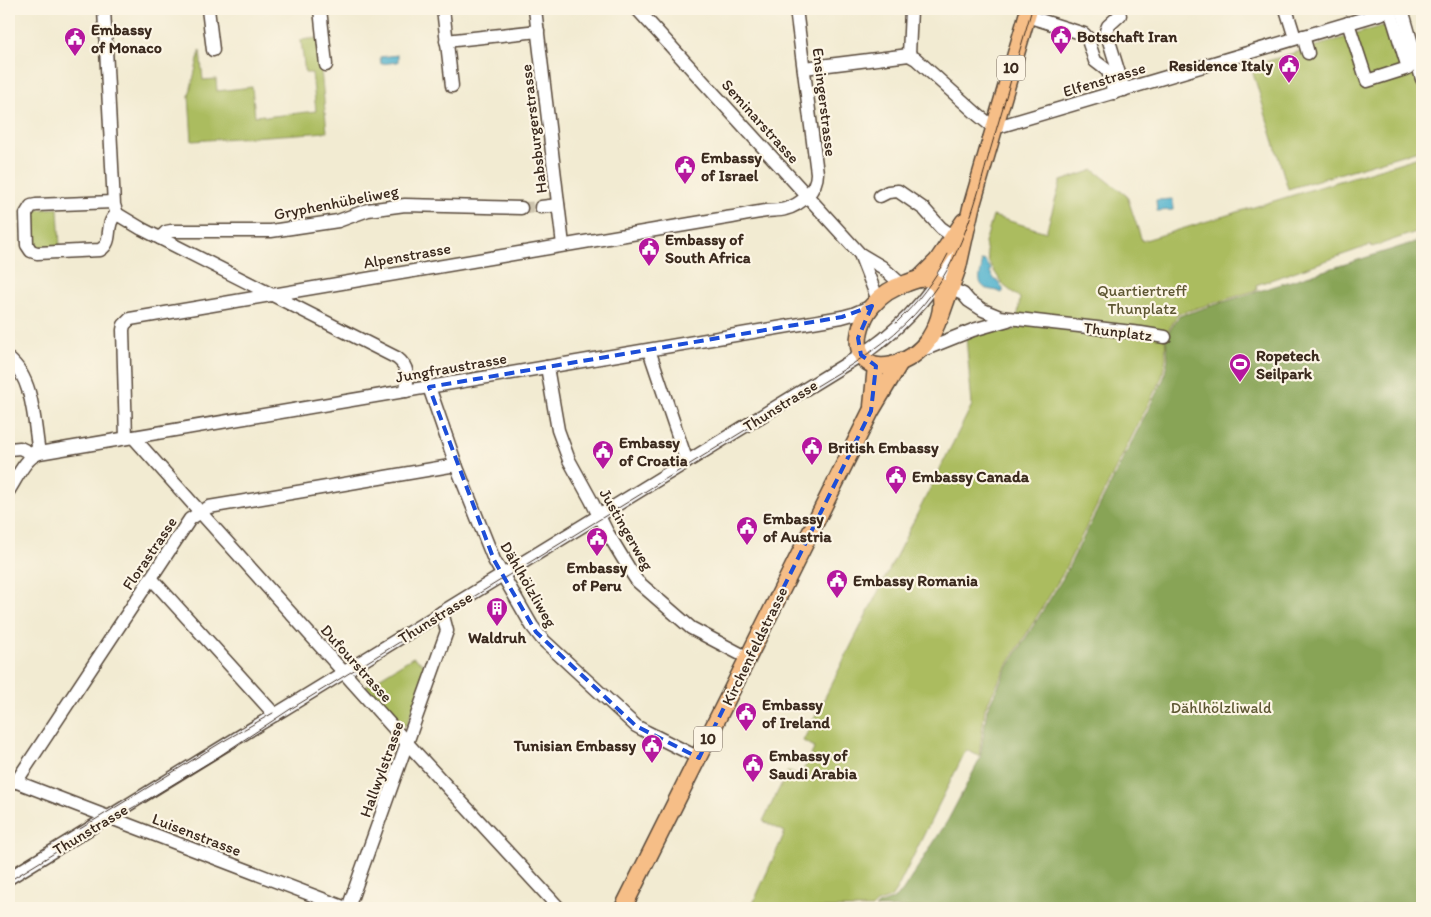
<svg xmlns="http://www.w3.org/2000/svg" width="1431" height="917" font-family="Itim,sans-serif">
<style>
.green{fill:#abbc5f;stroke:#73733e}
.forest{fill:#88a456;stroke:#62673a}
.water{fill:#4eb1cd;stroke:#446e76}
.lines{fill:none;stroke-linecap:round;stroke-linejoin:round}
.minor-tunnel{stroke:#cdc4ae;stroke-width:12;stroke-dasharray:12 6;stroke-linecap:butt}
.minor-casing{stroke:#564739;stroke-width:15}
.major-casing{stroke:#564739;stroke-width:19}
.minor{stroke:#fff;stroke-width:12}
.major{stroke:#f6be87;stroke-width:16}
.tram{stroke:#3b2a1e;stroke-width:1}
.marked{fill:none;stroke:#1d4ed8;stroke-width:4;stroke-dasharray:10 6;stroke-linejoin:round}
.labels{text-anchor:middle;stroke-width:4.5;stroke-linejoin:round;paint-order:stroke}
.shield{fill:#fcf5e5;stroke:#75675a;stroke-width:1}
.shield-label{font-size:15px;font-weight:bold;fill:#3b2a1e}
.poi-label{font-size:16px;font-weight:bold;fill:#3b2a1e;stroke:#fcf5e5;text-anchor:start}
.street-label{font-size:16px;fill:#3b2a1e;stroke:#fcf5e5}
.park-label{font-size:16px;fill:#5d5632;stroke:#fcf5e5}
</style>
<rect width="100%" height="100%" fill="#fcf5e5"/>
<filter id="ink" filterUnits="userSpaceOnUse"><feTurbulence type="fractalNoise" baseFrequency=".02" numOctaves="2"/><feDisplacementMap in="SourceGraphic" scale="10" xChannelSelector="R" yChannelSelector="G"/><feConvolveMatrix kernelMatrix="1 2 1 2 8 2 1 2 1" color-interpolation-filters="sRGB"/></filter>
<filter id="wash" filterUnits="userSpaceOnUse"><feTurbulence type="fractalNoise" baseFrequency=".0096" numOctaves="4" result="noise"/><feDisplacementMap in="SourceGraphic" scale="20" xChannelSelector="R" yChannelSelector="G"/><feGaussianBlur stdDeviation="1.12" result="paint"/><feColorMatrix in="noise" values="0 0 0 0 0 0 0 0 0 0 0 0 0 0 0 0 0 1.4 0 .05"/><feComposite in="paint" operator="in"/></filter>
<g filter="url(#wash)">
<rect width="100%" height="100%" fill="#f2ebd2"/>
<g class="green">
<polygon points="1399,21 1422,99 1422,149 1288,189 1251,66"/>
<polygon points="318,38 327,132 192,141 189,96 200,51 203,80 216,79 217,91 252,87 255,116 264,115 265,117 316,111 312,73 305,73 301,40"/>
<polygon points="1422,156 1422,230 1372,247 1371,245 1256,285 1257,290 1178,314 1165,336 1166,358 1162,377 1061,577 1005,669 985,708 979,756 966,750 897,889 891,898 877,903 872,908 751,908 785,832 763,821 788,771 800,777 815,747 803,741 972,405 966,337 991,331 1016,330 1020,298 1003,285 989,263 985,243 993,216 1046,232 1061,181 1094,170 1127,196 1142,241"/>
<polygon points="58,208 60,248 33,247 30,216 33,210"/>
<polygon points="413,657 426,666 427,670 407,725 403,726 366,686"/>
</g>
<polygon class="forest" points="1422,240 1422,908 875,908 878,905 892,900 902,892 948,820 980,759 987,709 1006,670 1063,578 1164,378 1168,358 1166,340 1167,335 1179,316"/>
<g class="water">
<polygon points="398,55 398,62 381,64 380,57"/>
<polygon points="1173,199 1173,210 1157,211 1156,200"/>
<path d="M984,260L991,269L990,272L995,280L998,281L1003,289V292L1001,293C996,289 990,291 985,288C974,280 984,271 981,261Z"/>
</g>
</g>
<g filter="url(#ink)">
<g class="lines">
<polyline class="minor-tunnel" points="521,208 541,207"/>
<g class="minor-casing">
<g id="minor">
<path d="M104,9L114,205L117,214L142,229L397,358C409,367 408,377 406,391"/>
<polyline points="208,9 213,50"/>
<polyline points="320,9 326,65"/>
<polyline points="443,9 452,86"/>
<polyline points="535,9 563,245"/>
<polyline points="637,9 860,254 882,267 902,285"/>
<polyline points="1286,9 1295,38"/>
<polyline points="1402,9 1422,79"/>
<polyline points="1120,15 1108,26 1106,31 1124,90"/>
<polyline points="1027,16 1084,34 1087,37 1095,61 1108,71 1114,93"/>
<polyline points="1348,23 1367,81 1408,68 1390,10"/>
<polyline points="1303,36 1308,53"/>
<polyline points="446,41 538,31"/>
<polyline points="909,55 911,9"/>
<polyline points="804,68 909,55 916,59 978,115 994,128 1396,9"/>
<polyline points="880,196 888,192 898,191 924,209 941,228 954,237"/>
<path d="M113,202L36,205L31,206L26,214L27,245L31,251L37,253L100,250C115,241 103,225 117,214"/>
<polyline points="541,207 558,205"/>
<polyline points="160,238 166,232 171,231 271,231 338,221 368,210 405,205 521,208"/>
<polyline points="860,254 878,300"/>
<polyline points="951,289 963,294 969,301 983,310 1000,317 1141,333 1165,337"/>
<polyline points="649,350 687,462"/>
<polyline points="921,350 928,348 973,330 1008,320"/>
<path d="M9,359C34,379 34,423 39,453"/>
<polyline points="547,367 558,430 569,460 591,500 607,532 633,575 637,581 691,628 748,658"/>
<polyline points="429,387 456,465 494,560 532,626 542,639 636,726 647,732 699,758"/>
<polyline points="133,437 407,743 559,908"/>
<path d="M126,438L123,330L124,325L130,319L726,218C739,216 752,213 766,211C772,210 779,211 785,209C801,205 817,190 817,173L796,9"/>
<polyline points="9,449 20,448 35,455"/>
<path d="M9,490C17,478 25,458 39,453L842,317L853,314L872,306"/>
<polyline points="151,578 275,715"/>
<polyline points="9,779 346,908"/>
<polyline points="16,782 190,519 209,507 456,465"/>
<path d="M9,878L869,350C907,323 941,284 959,241"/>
<polyline points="348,908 447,631 442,612"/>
</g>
</g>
<g class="major-casing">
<g id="major">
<path d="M929,278L938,285C946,304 939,323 929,339C920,352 907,361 892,365C850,374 853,329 872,306C881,295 894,287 907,283C914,280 921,278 929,278Z"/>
<polyline points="919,279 937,261 964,221"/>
<polyline points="940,318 958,267 971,208 1029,9"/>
<polyline points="872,406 876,366"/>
<polyline points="623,908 871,411 901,361"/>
</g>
</g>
<use href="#minor" class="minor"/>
<use href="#major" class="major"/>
<g class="tram">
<path d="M896,323C917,303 935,280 948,254"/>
<polyline points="80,829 222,742 273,713"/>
<path d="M9,881L87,833L152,797L218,757L289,710L848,367C881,346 910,324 933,292C964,250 976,200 990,151C1004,104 1018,56 1032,9"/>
</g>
</g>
</g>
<path class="marked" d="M872,306L858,338L861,355L876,366L871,411L699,758L636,726L536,632L494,560L429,387L842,317Z"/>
<defs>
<g id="civic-pin" transform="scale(1.125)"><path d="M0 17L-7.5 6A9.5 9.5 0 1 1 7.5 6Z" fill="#b5179e" stroke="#fcf5e5"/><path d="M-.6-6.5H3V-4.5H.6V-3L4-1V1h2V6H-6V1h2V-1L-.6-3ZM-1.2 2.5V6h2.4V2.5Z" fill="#fff"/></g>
<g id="stadium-pin" transform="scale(1.125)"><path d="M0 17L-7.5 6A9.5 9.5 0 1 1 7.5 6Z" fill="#b5179e" stroke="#fcf5e5"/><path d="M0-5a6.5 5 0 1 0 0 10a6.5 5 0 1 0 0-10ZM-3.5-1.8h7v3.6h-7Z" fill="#fff"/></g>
<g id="building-pin" transform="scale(1.125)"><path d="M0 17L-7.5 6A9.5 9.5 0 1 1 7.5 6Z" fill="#b5179e" stroke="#fcf5e5"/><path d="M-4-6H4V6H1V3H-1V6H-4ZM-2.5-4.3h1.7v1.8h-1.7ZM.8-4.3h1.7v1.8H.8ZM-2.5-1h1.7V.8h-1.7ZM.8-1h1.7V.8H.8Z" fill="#fff"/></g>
</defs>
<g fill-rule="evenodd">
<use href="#civic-pin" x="1061" y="36"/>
<use href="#civic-pin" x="75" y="38"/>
<use href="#civic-pin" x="1289" y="65"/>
<use href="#civic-pin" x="685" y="166"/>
<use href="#civic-pin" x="649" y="248"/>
<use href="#stadium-pin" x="1240" y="364"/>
<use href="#civic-pin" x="812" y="447"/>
<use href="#civic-pin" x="603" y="451"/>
<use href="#civic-pin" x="896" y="476"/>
<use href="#civic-pin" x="747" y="527"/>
<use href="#civic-pin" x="597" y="538"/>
<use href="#civic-pin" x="837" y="580"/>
<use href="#building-pin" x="497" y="608"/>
<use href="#civic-pin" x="746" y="713"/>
<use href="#civic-pin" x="652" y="745"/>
<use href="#civic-pin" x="753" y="764"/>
</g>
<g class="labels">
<g class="shield">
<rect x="997" y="55.5" width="28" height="25" rx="4"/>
<rect x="694" y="726.5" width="28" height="25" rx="4"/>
</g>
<g class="shield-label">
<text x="1011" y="73">10</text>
<text x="708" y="744">10</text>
</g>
<g class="poi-label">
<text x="91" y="35">Embassy<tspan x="91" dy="18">of Monaco</tspan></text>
<text x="1077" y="42">Botschaft Iran</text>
<text x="1273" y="71" text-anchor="end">Residence Italy</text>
<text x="701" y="163">Embassy<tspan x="701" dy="18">of Israel</tspan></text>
<text x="665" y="245">Embassy of<tspan x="665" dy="18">South Africa</tspan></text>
<text x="1256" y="361">Ropetech<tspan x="1256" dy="18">Seilpark</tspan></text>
<text x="619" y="448">Embassy<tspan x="619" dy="18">of Croatia</tspan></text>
<text x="828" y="453">British Embassy</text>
<text x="912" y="482">Embassy Canada</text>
<text x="763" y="524">Embassy<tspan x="763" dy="18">of Austria</tspan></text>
<text x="597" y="573" text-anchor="middle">Embassy<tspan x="597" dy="18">of Peru</tspan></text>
<text x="853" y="586">Embassy Romania</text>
<text x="497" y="643" text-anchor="middle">Waldruh</text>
<text x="762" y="710">Embassy<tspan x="762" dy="18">of Ireland</tspan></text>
<text x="636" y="751" text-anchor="end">Tunisian Embassy</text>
<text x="769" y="761">Embassy of<tspan x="769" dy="18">Saudi Arabia</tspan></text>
</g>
<g class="street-label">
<text transform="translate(1104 79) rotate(-17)" y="6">Elfenstrasse</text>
<text transform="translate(825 102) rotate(83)" y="6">Ensingerstrasse</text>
<text transform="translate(761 121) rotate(48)" y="6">Seminarstrasse</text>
<text transform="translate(533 129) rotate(-97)" y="6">Habsburgerstrasse</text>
<text transform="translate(336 202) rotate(-11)" y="6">Gryphenhübeliweg</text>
<text transform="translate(407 255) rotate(-10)" y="6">Alpenstrasse</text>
<text transform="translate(1118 331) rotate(7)" y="6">Thunplatz</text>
<text transform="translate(451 367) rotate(-10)" y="6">Jungfraustrasse</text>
<text transform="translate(780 405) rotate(-32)" y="6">Thunstrasse</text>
<text transform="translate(627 529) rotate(60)" y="6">Justingerweg</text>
<text transform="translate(149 553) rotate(-56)" y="6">Florastrasse</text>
<text transform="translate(529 584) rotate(60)" y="6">Dählhölzliweg</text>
<text transform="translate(435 617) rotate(-32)" y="6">Thunstrasse</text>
<text transform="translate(754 646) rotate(-64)" y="6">Kirchenfeldstrasse</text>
<text transform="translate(357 663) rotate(48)" y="6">Dufourstrasse</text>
<text transform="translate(381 769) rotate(-70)" y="6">Hallwylstrasse</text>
<text transform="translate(90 829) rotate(-31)" y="6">Thunstrasse</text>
<text transform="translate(197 834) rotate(21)" y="6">Luisenstrasse</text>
</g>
<g class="park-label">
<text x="1142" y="296">Quartiertreff<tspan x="1142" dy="18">Thunplatz</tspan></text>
<text x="1221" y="713">Dählhölzliwald</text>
</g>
</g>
<rect width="1431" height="917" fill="none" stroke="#fcf5e5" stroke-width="30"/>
</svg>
